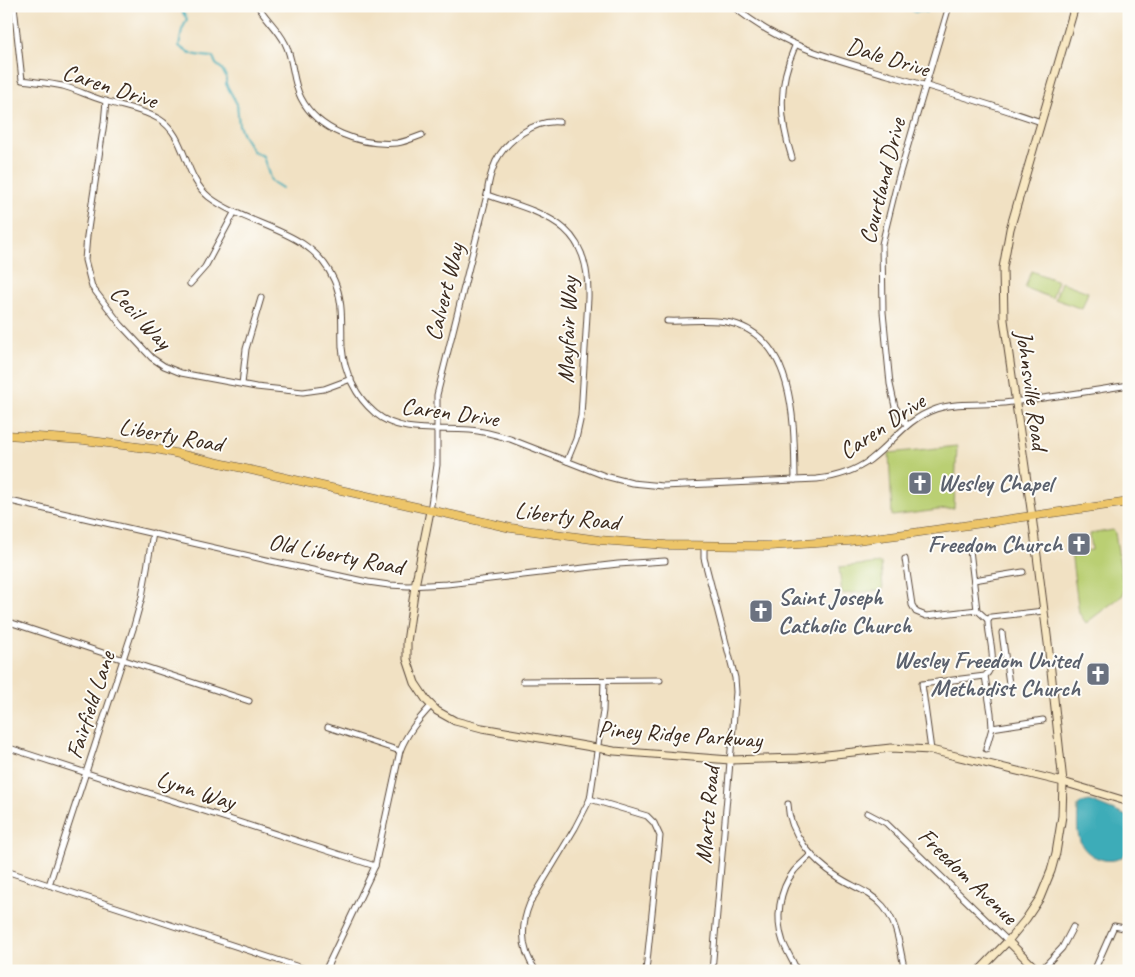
<svg xmlns="http://www.w3.org/2000/svg" width="1135" height="977" font-family="Caveat,sans-serif">
<style>
.green{fill:#bacf73;stroke:#7a7c48}
.water{fill:#3cacb8;stroke:#3c6b6b}
.lines{fill:none;stroke-linecap:round;stroke-linejoin:round}
.stream{stroke:#3cacb8;stroke-width:2}
.street-casing{stroke:#564537;stroke-width:7}
.secondary-casing{stroke:#564537;stroke-width:9}
.primary-casing{stroke:#564537;stroke-width:9}
.street{stroke:#fff;stroke-width:5}
.secondary{stroke:#f8e8c3;stroke-width:7}
.primary{stroke:#edc569;stroke-width:8}
.labels{text-anchor:middle;stroke-width:4;stroke-linejoin:round;paint-order:stroke}
.street-label{font-size:24px;fill:#3b2a1e;stroke:#fdfcf7}
.worship-label{font-size:24px;font-weight:bold;fill:#5b616d;stroke:#fdfcf7;text-anchor:start}
</style>
<rect width="100%" height="100%" fill="#fdfcf7"/>
<filter id="ink" filterUnits="userSpaceOnUse"><feTurbulence type="fractalNoise" baseFrequency=".02" numOctaves="2"/><feDisplacementMap in="SourceGraphic" scale="10" xChannelSelector="R" yChannelSelector="G"/><feConvolveMatrix kernelMatrix="1 2 1 2 8 2 1 2 1" color-interpolation-filters="sRGB"/></filter>
<filter id="wash" filterUnits="userSpaceOnUse"><feTurbulence type="fractalNoise" baseFrequency=".0096" numOctaves="4" result="noise"/><feDisplacementMap in="SourceGraphic" scale="20" xChannelSelector="R" yChannelSelector="G"/><feGaussianBlur stdDeviation="1.12" result="paint"/><feColorMatrix in="noise" values="0 0 0 0 0 0 0 0 0 0 0 0 0 0 0 0 0 1.4 0 .05"/><feComposite in="paint" operator="in"/></filter>
<g filter="url(#wash)">
<rect width="100%" height="100%" fill="#f1e1c3"/>
<g class="green">
<polygon points="1031,271 1058,281 1052,298 1025,288"/>
<polygon points="1061,282 1088,292 1082,309 1055,299"/>
<polygon points="957,446 954,508 892,516 889,453"/>
<polygon points="1113,530 1115,533 1124,591 1123,595 1086,623 1079,613 1071,552 1092,550 1090,534"/>
<polygon points="881,563 883,590 842,594 839,567"/>
</g>
<path class="water" d="M1090,801L1129,817C1129,824 1131,841 1129,848C1120,870 1086,860 1080,841C1076,831 1078,817 1078,806L1081,803Z"/>
<g class="lines">
<g class="stream">
<path d="M174,6L181,10L187,19L182,30L179,46C189,55 200,56 213,57L216,64L222,69L226,77V84L237,104L239,125L244,137L253,151L263,156L271,181L282,188"/>
<polyline points="901,6 911,9 915,12 920,10 927,12"/>
</g>
</g>
</g>
<g filter="url(#ink)">
<g class="lines">
<g class="street-casing">
<g id="street">
<path d="M14,6L22,80C35,82 49,83 63,86C77,90 91,97 105,101C124,107 142,109 159,119C187,136 183,176 209,197C250,228 311,228 334,280C344,302 341,324 342,347C344,372 356,397 375,413C401,435 438,427 470,430C483,431 497,435 510,439L605,476L632,483L663,486L817,479C836,477 855,471 870,460C895,441 905,420 936,409C957,402 982,405 1004,403C1046,398 1087,392 1129,385"/>
<path d="M258,6C266,19 278,29 285,43C294,60 292,81 301,98C318,131 361,146 397,143C405,142 414,138 422,135"/>
<path d="M733,6C780,46 834,59 892,76C942,90 992,105 1041,122"/>
<polyline points="106,101 104,123 87,236 85,260 92,287 121,325 152,358 164,366 181,373 256,387 303,392 324,389 351,379"/>
<path d="M792,158C779,118 778,85 795,46"/>
<path d="M487,195C547,215 590,223 588,298L581,416L576,439L567,461"/>
<polyline points="190,284 205,267 234,213"/>
<path d="M667,321C687,322 711,318 731,323C797,339 794,428 795,480"/>
<polyline points="242,384 246,349 261,298"/>
<polyline points="907,425 895,407 890,384 883,312 882,244 898,179 949,6"/>
<polyline points="6,500 271,561 368,582 389,585 408,586 447,584 618,564 665,561"/>
<path d="M430,511L437,465V395L487,195C488,183 491,172 496,161C506,141 535,119 559,122"/>
<polyline points="704,546 704,558 735,678 736,692 712,971"/>
<polyline points="970,550 977,610 988,620"/>
<polyline points="905,559 912,605 916,612 926,616 977,610"/>
<polyline points="974,580 1023,572"/>
<polyline points="988,620 991,617 1044,611"/>
<polyline points="6,621 249,701"/>
<polyline points="1002,633 1009,684"/>
<polyline points="985,676 991,713 992,728 986,749"/>
<polyline points="523,681 660,680"/>
<polyline points="328,727 400,751"/>
<polyline points="992,728 1043,720"/>
<polyline points="6,747 375,866"/>
<path d="M931,750L922,684L985,676C1000,662 987,637 988,620"/>
<polyline points="590,799 647,816 654,823 660,836 646,971"/>
<path d="M788,804C789,834 814,862 838,877C853,887 871,892 883,906C899,925 899,948 905,971"/>
<polyline points="867,813 886,823 1008,941"/>
<polyline points="6,871 311,971"/>
<polyline points="49,885 134,626 142,597 153,533"/>
<path d="M325,971L375,866L400,751C407,733 418,720 431,706"/>
<path d="M536,971C521,950 520,927 530,903L575,828L590,799L603,711L604,681"/>
<path d="M797,971C793,961 787,952 783,942C775,919 779,890 794,871C799,865 806,860 811,854"/>
<polyline points="1040,971 1062,948 1073,927"/>
<polyline points="1094,971 1114,926 1129,929"/>
</g>
</g>
<g class="secondary-casing">
<g id="secondary">
<polyline points="430,511 415,586 407,642 407,659 415,683 427,701 437,711 455,721 482,728 614,751 730,760 798,758 891,748 931,750 1063,782 1129,802"/>
<polyline points="1008,941 1038,971"/>
<polyline points="979,971 1008,941 1026,919 1040,898 1051,871 1056,853 1062,816 1063,782 1048,643 1032,516 1004,320 1003,268 1010,229 1075,6"/>
</g>
</g>
<g class="primary-casing">
<polyline id="primary" points="6,435 84,440 161,450 511,528 599,540 666,545 769,546 849,541 913,533 1129,502"/>
</g>
<use href="#street" class="street"/>
<use href="#secondary" class="secondary"/>
<use href="#primary" class="primary"/>
</g>
</g>
<defs>
<g id="church-square" transform="scale(1.25)"><rect x="-9" y="-9" width="18" height="18" rx="4" fill="#6b7280" stroke="#fdfcf7"/><path d="M-1.2-6h2.4v3.5h3.3v2.4h-3.3V6h-2.4V-.1h-3.3v-2.4h3.3Z" fill="#fff"/></g>
</defs>
<g fill-rule="evenodd">
<use href="#church-square" x="920" y="483"/>
<use href="#church-square" x="1079" y="544"/>
<use href="#church-square" x="761" y="611"/>
<use href="#church-square" x="1098" y="674"/>
</g>
<g class="labels">
<g class="street-label">
<text transform="translate(888 57) rotate(17)" y="8">Dale Drive</text>
<text transform="translate(110 86) rotate(18)" y="8">Caren Drive</text>
<text transform="translate(882 181) rotate(-76)" y="8">Courtland Drive</text>
<text transform="translate(444 292) rotate(-76)" y="8">Calvert Way</text>
<text transform="translate(141 317) rotate(47)" y="8">Cecil Way</text>
<text transform="translate(567 330) rotate(-88)" y="8">Mayfair Way</text>
<text transform="translate(1032 390) rotate(82)" y="8">Johnsville Road</text>
<text transform="translate(450 412) rotate(8)" y="8">Caren Drive</text>
<text transform="translate(882 426) rotate(-34)" y="8">Caren Drive</text>
<text transform="translate(171 435) rotate(10)" y="8">Liberty Road</text>
<text transform="translate(567 516) rotate(7)" y="8">Liberty Road</text>
<text transform="translate(336 554) rotate(11)" y="8">Old Liberty Road</text>
<text transform="translate(90 705) rotate(-72)" y="8">Fairfield Lane</text>
<text transform="translate(680 734) rotate(4)" y="8">Piney Ridge Parkway</text>
<text transform="translate(196 790) rotate(18)" y="8">Lynn Way</text>
<text transform="translate(707 815) rotate(-85)" y="8">Martz Road</text>
<text transform="translate(968 876) rotate(44)" y="8">Freedom Avenue</text>
</g>
<g class="worship-label">
<text x="938" y="491">Wesley Chapel</text>
<text x="1062" y="552" text-anchor="end">Freedom Church</text>
<text x="778" y="605">Saint Joseph<tspan x="778" dy="28">Catholic Church</tspan></text>
<text x="1080" y="668" text-anchor="end">Wesley Freedom United<tspan x="1080" dy="28">Methodist Church</tspan></text>
</g>
</g>
<rect width="1135" height="977" fill="none" stroke="#fdfcf7" stroke-width="25"/>
</svg>
